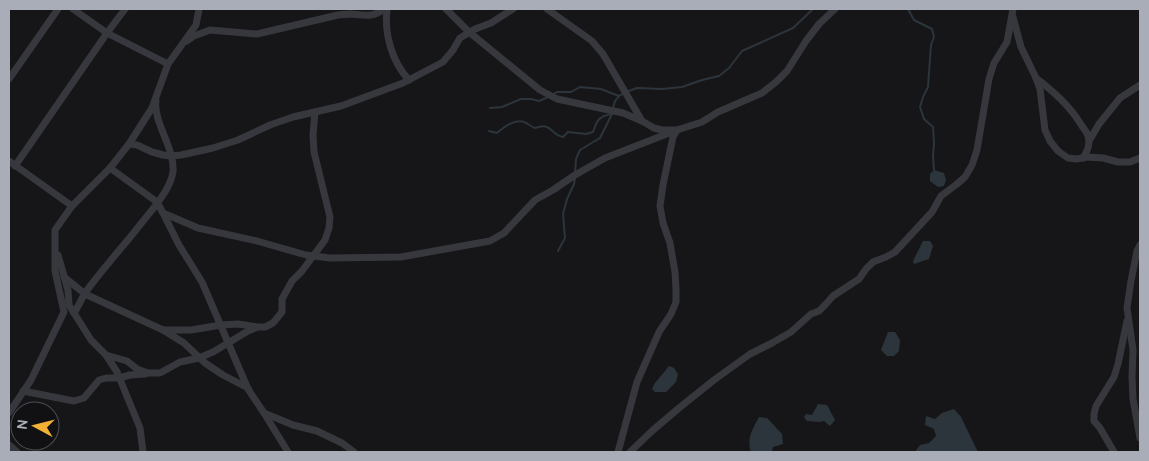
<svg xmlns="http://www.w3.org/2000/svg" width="1149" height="461" font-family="Cabin,sans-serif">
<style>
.water{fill:#2c353c}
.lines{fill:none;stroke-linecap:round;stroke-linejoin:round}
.stream{stroke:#2c353c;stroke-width:2}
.street{stroke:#37383d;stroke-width:7}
</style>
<rect width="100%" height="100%" fill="#161618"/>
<g class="water">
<polygon points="934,170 944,173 946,180 944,186 938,187 930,181 930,174"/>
<polygon points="923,241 930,241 933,246 929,259 914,264 913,261"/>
<polygon points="888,332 895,332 900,340 899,351 894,356 887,356 881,350"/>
<polygon points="669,366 674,368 678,374 676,382 666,392 655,392 652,389 655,383"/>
<polygon points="818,404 827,405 835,420 830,426 824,421 819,422 807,421 804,417 806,414 812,415"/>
<polygon points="954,409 961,417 978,452 915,452 920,445 929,443 936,436 934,429 925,425 926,416 935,419 942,413"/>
<path d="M759,417L767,418L782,434L783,444L773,447L772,451L776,452H751C746,438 753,429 759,417Z"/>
</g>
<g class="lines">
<g class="stream">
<polyline points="908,9 914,20 932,29 934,37 931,45 928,87 923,97 920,107 924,119 933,127 934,144 933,156 934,170"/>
<polyline points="552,95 557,92 571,92 580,87 601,89 619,96"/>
<polyline points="490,108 502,107 521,99 531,99 539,101 548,97"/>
<polyline points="613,108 615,101 619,96 626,92 637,88 662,89 682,87 702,80 719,76 729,68 742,51 793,28 813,9"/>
<path d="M489,131L497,133C504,127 514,119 524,122C527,123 532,127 535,128C553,122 549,134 563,137L568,132L586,134L593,132C597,120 599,116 612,114V113"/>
<polyline points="575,173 576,159 580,150 600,138 612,114"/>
<polyline points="558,251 565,238 563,214 567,199 574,184 575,178"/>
</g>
<g class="street">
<polyline points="73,9 107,33 168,64"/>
<path d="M387,9C384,34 392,62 409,80"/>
<polyline points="446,9 469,32 540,90 557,99 623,113 642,121"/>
<polyline points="547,9 592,41 603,54 642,121 654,128 662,130 677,130 673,137 669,156 663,185 660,206 663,223 670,243 675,272 676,289 676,302 671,314 659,332 637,382 618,452"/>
<polyline points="1013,17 1021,47 1036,78 1040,89 1045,130 1050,141 1058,151 1068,158 1077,159 1087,157 1103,158 1118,162 1130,162 1140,158"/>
<path d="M187,41L194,36L210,30L257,34L338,15C342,15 346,14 351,14C363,15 373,18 384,9"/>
<path d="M1036,78C1054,92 1070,106 1082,126C1084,129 1087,132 1088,136C1091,144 1087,152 1083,158"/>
<polyline points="9,79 58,9"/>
<polyline points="1089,141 1099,124 1120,98 1140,85"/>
<polyline points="129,144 137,145 152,152 163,155 171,156 181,155 213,148 238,140 270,125 293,117 341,106 403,83 443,62 453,50 460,38 475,29 491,23 513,9"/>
<polyline points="9,161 72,206"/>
<polyline points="15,166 107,33 125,9"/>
<polyline points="110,168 157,202 163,213 198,228 257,241 306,255 330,258 401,257 490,241 504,233 535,200 553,190 575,175 605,158 677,130 702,122 718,112 762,93 776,82 787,71 806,41 819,24 835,9"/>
<polyline points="163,213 179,245 202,282 248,389 264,413 293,425 317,431 342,443 354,452"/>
<polyline points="1140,245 1137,251 1131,281 1127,308 1133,350 1132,377 1133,399 1140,438"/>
<polyline points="58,255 68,290 69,305 91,340 106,355 117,372 140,428 143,452"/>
<polyline points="64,277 85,294 163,330 184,343 205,363 223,375 248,388"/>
<path d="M74,313C78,307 81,300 85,293C101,271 119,251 136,230C148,214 170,192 173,172C175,148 153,122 156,101"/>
<polyline points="163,330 191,330 221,325 238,324 258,327 265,327 273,323 282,312 282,299 292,281 302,271 325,240 329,228 330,217 314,152 313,135 315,112"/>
<polyline points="106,355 127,361 137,369 148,373 160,373 180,362 199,358 213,352 248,331 255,328"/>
<polyline points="23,391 74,401 84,398 99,380 106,378 119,378 130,375 145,374"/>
<polyline points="9,413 31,380 64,312 55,271 55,230 72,206 110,168 129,144 152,108 168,64 196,25 199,9"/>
<polyline points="264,413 288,452"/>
<polyline points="9,445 17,452"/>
<polyline points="630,452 652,431 679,408 714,380 750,354 772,343 791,332 811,314 819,311 825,305 833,296 859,279 866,269 873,262 886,257 895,252 932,212 941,196 957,184 965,177 972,165 977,150 989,79 994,63 1007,42 1013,9"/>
<polyline points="1114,452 1100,428 1094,421 1094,414 1096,406 1114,377 1118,364 1127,321"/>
</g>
</g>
<rect width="1149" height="461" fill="none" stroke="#a8adb8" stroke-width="20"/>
<g transform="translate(35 426) rotate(277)"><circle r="24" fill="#111113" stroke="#4d4f55"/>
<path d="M0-4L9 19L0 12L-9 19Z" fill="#f2b134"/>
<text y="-8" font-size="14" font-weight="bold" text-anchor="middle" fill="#a8adb8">N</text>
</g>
</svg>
